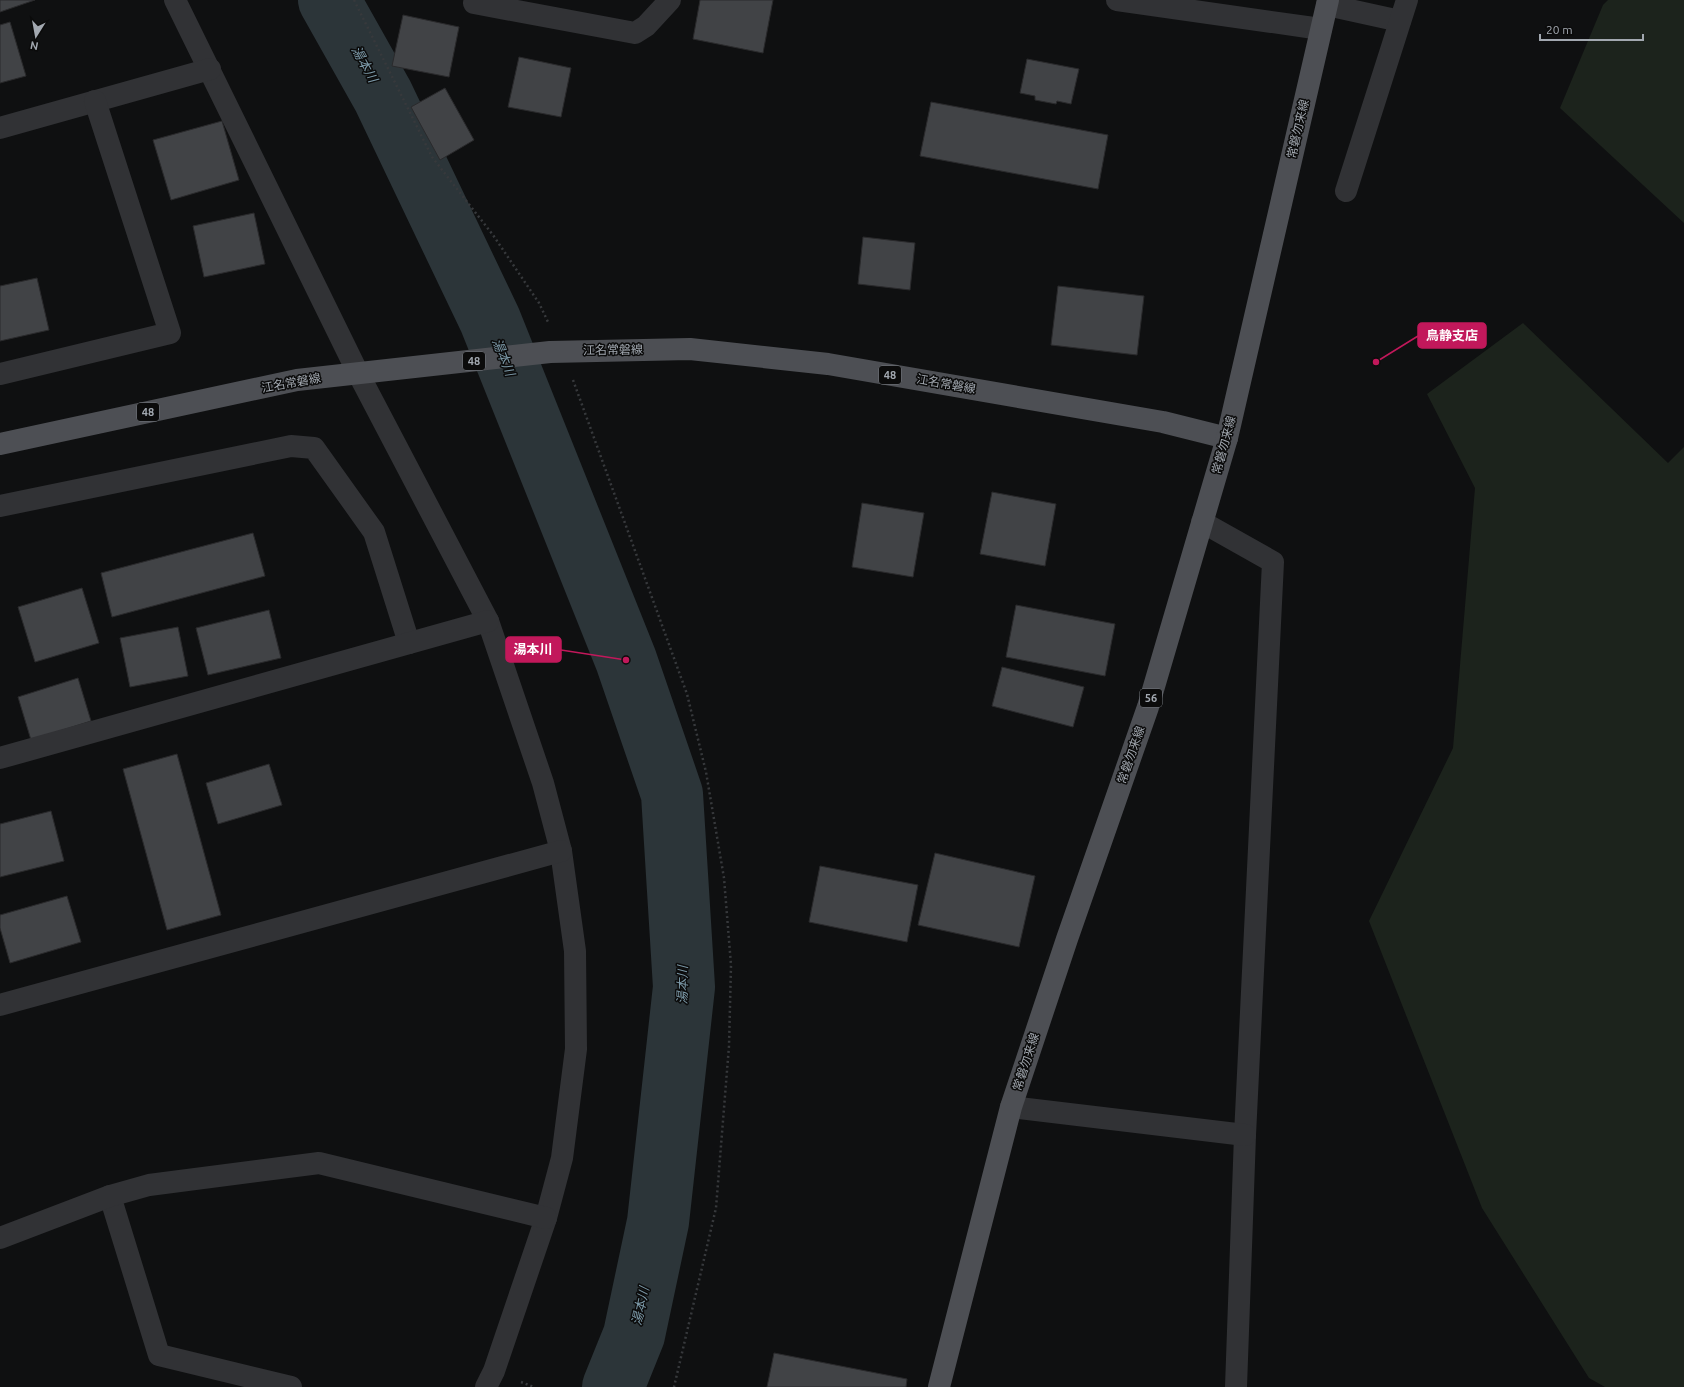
<svg xmlns="http://www.w3.org/2000/svg" width="1684" height="1387" font-family="Ubuntu,'Noto Sans JP',sans-serif">
<style>
.green{fill:#1c231c}
.lines{fill:none;stroke-linecap:round;stroke-linejoin:round}
.river{stroke:#2c3539;stroke-width:62}
.building{fill:#414346;stroke:#2a2a2c}
.path{stroke:#37393c;stroke-width:2.5;stroke-dasharray:2 3;stroke-linecap:butt}
.street{stroke:#313235;stroke-width:22}
.primary{stroke:#4d4f54;stroke-width:22}
.labels{text-anchor:middle;stroke-width:3;stroke-linejoin:round;paint-order:stroke}
.shield{fill:#0b0b0b;stroke:#75797e;stroke-width:1}
.shield-label{font-size:11px;font-weight:bold;fill:#a2a8b0}
.street-label{font-size:12px;fill:#a2a8b0;stroke:#0b0b0b}
.water-label{font-size:13px;font-style:italic;fill:#7c99a8;stroke:#0b0b0b}
.leader{fill:none;stroke:#c2185b;stroke-width:1.5}
.callout-dot{fill:#c2185b;stroke:#0b0b0b;stroke-width:1.5}
.callout{fill:#c2185b;stroke:#c2185b;stroke-width:1.5}
.callout-label{font-size:13px;text-anchor:middle;font-weight:bold;fill:#fff}
</style>
<rect width="100%" height="100%" fill="#0f1011"/>
<g class="green">
<polygon points="1608,0 1684,0 1684,223 1560,108 1603,5"/>
<polygon points="1523,323 1668,463 1684,447 1684,1387 1605,1387 1589,1378 1482,1208 1369,921 1453,748 1475,488 1427,394"/>
</g>
<g class="lines">
<polyline class="river" points="329,0 383,96 490,320 626,660 672,794 684,987 658,1222 634,1335 613,1387"/>
</g>
<g class="building">
<polygon points="0,0 35,0 0,12"/>
<polygon points="700,0 773,0 763,53 693,39"/>
<polygon points="403,15 459,27 449,77 392,66"/>
<polygon points="10,22 26,76 0,83 0,25"/>
<polygon points="519,57 571,68 561,117 508,107"/>
<polygon points="1027,59 1079,69 1071,104 1057,101 1056,104 1035,100 1035,96 1020,93"/>
<polygon points="445,88 474,140 440,160 411,107"/>
<polygon points="931,102 1108,135 1098,189 920,156"/>
<polygon points="222,121 239,180 171,200 153,140"/>
<polygon points="254,213 265,264 204,277 193,226"/>
<polygon points="863,237 915,243 910,290 858,284"/>
<polygon points="37,278 49,330 0,341 0,286"/>
<polygon points="1058,286 1144,296 1137,355 1051,345"/>
<polygon points="992,492 1056,504 1045,566 980,554"/>
<polygon points="862,503 924,513 913,577 852,567"/>
<polygon points="253,533 265,576 112,617 101,573"/>
<polygon points="82,588 99,643 35,662 18,607"/>
<polygon points="1016,605 1115,624 1105,676 1006,657"/>
<polygon points="269,610 281,658 208,675 196,628"/>
<polygon points="178,627 188,676 130,687 120,638"/>
<polygon points="1002,667 1084,687 1073,727 992,706"/>
<polygon points="78,678 91,721 31,740 18,697"/>
<polygon points="177,754 221,915 167,930 123,769"/>
<polygon points="269,764 282,805 218,824 206,783"/>
<polygon points="51,811 64,861 0,877 0,824"/>
<polygon points="935,853 1035,876 1019,947 918,925"/>
<polygon points="820,866 918,885 907,942 809,922"/>
<polygon points="67,896 81,942 10,963 0,928 0,915"/>
<polygon points="774,1353 907,1379 906,1387 767,1387"/>
</g>
<g class="lines">
<g class="path">
<polyline points="354,0 432,157 493,235 539,303 548,322"/>
<polyline points="573,380 687,694 706,772 724,878 731,965 729,1046 716,1208 674,1387"/>
<polyline points="521,1382 534,1387"/>
</g>
<g class="street">
<polyline points="175,0 358,373 488,621 543,783 561,851 575,951 576,1049 562,1158 546,1218 494,1371 486,1387"/>
<polyline points="1117,0 1321,29"/>
<polyline points="474,3 635,33 646,26 670,0"/>
<polyline points="1327,5 1400,21"/>
<polyline points="0,128 210,69"/>
<polyline points="1346,191 1407,0"/>
<polyline points="0,374 170,333 95,101"/>
<polyline points="0,506 291,446 314,448 374,532 409,643"/>
<polyline points="1202,522 1273,562 1245,1135 1236,1387"/>
<polyline points="0,758 488,621"/>
<polyline points="0,1005 561,851"/>
<polyline points="1011,1107 1245,1135"/>
<polyline points="110,1196 159,1355 291,1387"/>
<polyline points="0,1238 110,1196 149,1185 319,1163 546,1218"/>
</g>
<g class="primary">
<polyline points="0,444 297,380 550,352 690,349 828,364 1163,422 1227,438"/>
<polyline points="939,1387 1011,1107 1067,939 1148,707 1227,438 1328,0"/>
</g>
</g>
<g class="labels">
<g class="shield">
<rect x="463" y="352" width="22" height="18" rx="3"/>
<rect x="879" y="366" width="22" height="18" rx="3"/>
<rect x="137" y="403" width="22" height="18" rx="3"/>
<rect x="1140" y="689" width="22" height="18" rx="3"/>
</g>
<g class="shield-label">
<text x="474" y="365">48</text>
<text x="890" y="379">48</text>
<text x="148" y="416">48</text>
<text x="1151" y="702">56</text>
</g>
<g class="street-label">
<text transform="translate(1298 129) rotate(-77)" y="4">常磐勿来線</text>
<text transform="translate(613 350) rotate(-1)" y="4">江名常磐線</text>
<text transform="translate(291 383) rotate(-10)" y="4">江名常磐線</text>
<text transform="translate(946 384) rotate(10)" y="4">江名常磐線</text>
<text transform="translate(1224 445) rotate(-75)" y="4">常磐勿来線</text>
<text transform="translate(1131 755) rotate(-71)" y="4">常磐勿来線</text>
<text transform="translate(1026 1062) rotate(-72)" y="4">常磐勿来線</text>
</g>
<g class="water-label">
<text transform="translate(365 64) rotate(61)" y="5">湯本川</text>
<text transform="translate(504 357) rotate(68)" y="5">湯本川</text>
<text transform="translate(682 985) rotate(-89)" y="5">湯本川</text>
<text transform="translate(640 1306) rotate(-78)" y="5">湯本川</text>
</g>
</g>
<path class="leader" d="M1376 362L1418 336M626 660L561 650"/>
<g class="callout-dot">
<circle cx="1376" cy="362" r="4"/>
<circle cx="626" cy="660" r="4"/>
</g>
<g class="callout">
<rect x="1418" y="323" width="68" height="25" rx="4"/>
<rect x="506" y="637" width="55" height="25" rx="4"/>
</g>
<g class="callout-label">
<text x="1452" y="340">鳥静支店</text>
<text x="533" y="654">湯本川</text>
</g>
<g transform="translate(36 36) rotate(191)" stroke="#0b0b0b" stroke-width="3" paint-order="stroke">
<path d="M0-3L7 15L0 10L-7 15Z" fill="#a2a8b0"/>
<text y="-6" font-size="11" font-weight="bold" text-anchor="middle" fill="#a2a8b0">N</text>
</g>
<path d="M1540 34v6h103v-6" fill="none" stroke="#a2a8b0" stroke-width="2"/>
<text x="1546" y="34" font-size="12" fill="#a2a8b0" stroke="#0b0b0b" stroke-width="3" paint-order="stroke">20 m</text>
</svg>
